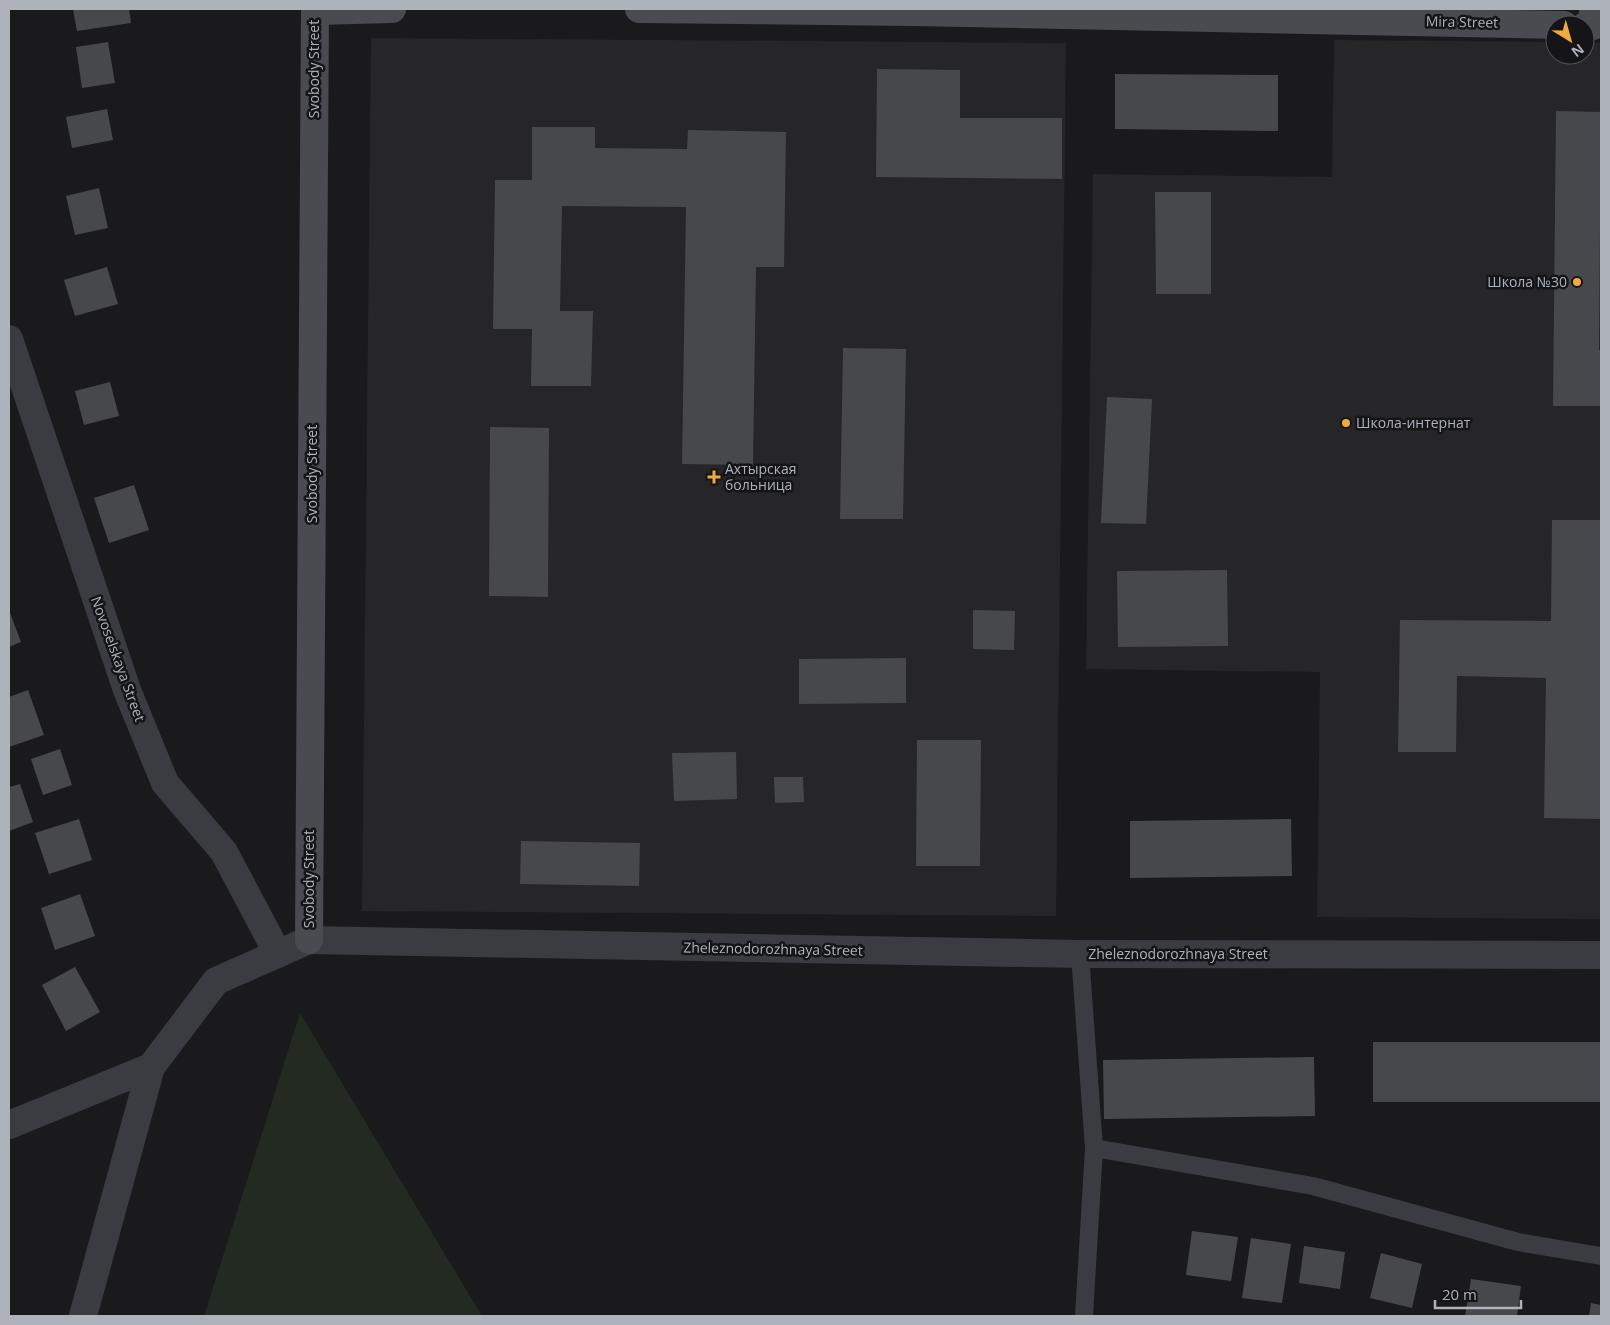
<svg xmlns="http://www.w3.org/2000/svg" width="1610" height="1325" font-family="'Open Sans',sans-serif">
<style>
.built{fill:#262629}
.green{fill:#222a22}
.building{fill:#47484c}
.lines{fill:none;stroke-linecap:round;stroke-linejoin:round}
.lane{stroke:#3b3c41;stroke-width:18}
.street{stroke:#3b3c41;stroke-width:28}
.secondary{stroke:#494b51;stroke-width:28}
.poi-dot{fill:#f0aa3e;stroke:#151517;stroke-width:2}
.labels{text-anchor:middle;stroke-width:5;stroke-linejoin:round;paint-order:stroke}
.street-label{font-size:14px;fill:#adb2bb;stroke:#151517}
.poi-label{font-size:14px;fill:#adb2bb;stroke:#151517;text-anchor:start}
</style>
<rect width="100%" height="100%" fill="#1a1a1c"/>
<g class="built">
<polygon points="371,38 1066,43 1056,916 362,911"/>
<polygon points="1334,40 1555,42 1555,55 1585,55 1585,42 1601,43 1601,919 1317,917 1320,672 1086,669 1093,174 1332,177"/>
</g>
<polygon class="green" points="300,1013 482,1316 204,1316"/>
<g class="building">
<polygon points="73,9 129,9 131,23 77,31"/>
<polygon points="108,42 115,83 82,88 76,47"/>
<polygon points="877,69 960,70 960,118 1062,118 1062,179 876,177"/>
<polygon points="1115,74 1278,75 1278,131 1115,129"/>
<polygon points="107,109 113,140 72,148 66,117"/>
<polygon points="1556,111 1601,112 1599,350 1601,350 1601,406 1553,406"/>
<polygon points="532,127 595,127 595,148 687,149 688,130 786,132 784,267 756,267 753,465 682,464 686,207 562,206 560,311 593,311 591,386 531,386 532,329 493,329 495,180 532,180"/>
<polygon points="99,188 108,228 75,235 66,196"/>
<polygon points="1155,192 1211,192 1211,294 1156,294"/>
<polygon points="107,267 118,304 75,316 64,280"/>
<polygon points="843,348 906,349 903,519 840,519"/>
<polygon points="110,382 119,416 84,425 75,391"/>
<polygon points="1107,397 1152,399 1146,524 1101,523"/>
<polygon points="490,427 549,428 548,597 489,596"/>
<polygon points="134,485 149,530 109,543 94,498"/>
<polygon points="1552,520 1601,520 1601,819 1544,818 1546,678 1457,676 1456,752 1398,752 1400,620 1551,621"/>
<polygon points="1227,570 1228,646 1118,647 1117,571"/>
<polygon points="9,610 21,642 9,647"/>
<polygon points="973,610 1015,611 1014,650 973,649"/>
<polygon points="906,658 906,703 799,704 799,659"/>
<polygon points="28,690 44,735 9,747 9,697"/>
<polygon points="917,740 981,740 980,866 916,866"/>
<polygon points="60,749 72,785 43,795 31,759"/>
<polygon points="736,752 737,799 674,801 672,753"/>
<polygon points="774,777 803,777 804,802 775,803"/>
<polygon points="20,784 33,822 9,831 9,787"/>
<polygon points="79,819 92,860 49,874 35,833"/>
<polygon points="1291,819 1292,876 1130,878 1130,821"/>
<polygon points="521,841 640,843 639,886 520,884"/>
<polygon points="80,894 95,936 55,950 41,908"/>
<polygon points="75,967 100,1012 66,1031 42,985"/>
<rect x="1373" y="1042" width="228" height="60"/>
<polygon points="1314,1057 1315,1116 1104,1119 1103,1060"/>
<polygon points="1192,1231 1238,1237 1231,1281 1186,1275"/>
<polygon points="1251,1238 1291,1244 1282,1303 1242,1298"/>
<polygon points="1304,1246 1345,1252 1340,1289 1299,1283"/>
<polygon points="1381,1253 1422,1264 1412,1308 1370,1298"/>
<polygon points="1471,1279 1521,1286 1517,1316 1465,1316"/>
<polygon points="1591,1303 1601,1305 1601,1316 1589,1316"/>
</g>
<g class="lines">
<g class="lane">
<polyline points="1080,954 1094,1148 1084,1316"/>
<polyline points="1094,1148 1313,1186 1518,1242 1601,1256"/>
</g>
<g class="street">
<polyline points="9,339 127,690 165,783 224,852 278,954"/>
<polyline points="9,1125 151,1067 216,981 309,940 1080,954 1601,955"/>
<polyline points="83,1316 151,1067"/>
</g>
<g class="secondary">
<polyline points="639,9 913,12 1564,25"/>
<polyline points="315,11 392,9"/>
<polyline points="1585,26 1593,26 1593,9"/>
<polyline points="309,940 315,9"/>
</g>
</g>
<g class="poi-dot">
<circle cx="1577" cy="282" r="5"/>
<circle cx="1346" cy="423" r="5"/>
<path d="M711.5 469.5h5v5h5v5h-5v5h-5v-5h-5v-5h5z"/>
</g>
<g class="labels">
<g class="street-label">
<text transform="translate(1462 22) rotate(1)" y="5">Mira Street</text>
<text transform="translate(314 69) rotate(-90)" y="5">Svobody Street</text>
<text transform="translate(312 474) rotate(-90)" y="5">Svobody Street</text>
<text transform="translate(118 659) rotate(70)" y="5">Novoselskaya Street</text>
<text transform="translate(309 879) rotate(-90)" y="5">Svobody Street</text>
<text transform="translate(773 949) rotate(1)" y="5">Zheleznodorozhnaya Street</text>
<text x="1178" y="959">Zheleznodorozhnaya Street</text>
</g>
<g class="poi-label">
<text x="1567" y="287" text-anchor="end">Школа №30</text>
<text x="1356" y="428">Школа-интернат</text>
<text x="725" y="474">Ахтырская<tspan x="725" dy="16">больница</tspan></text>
</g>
</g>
<rect width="1610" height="1325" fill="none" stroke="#adb2bb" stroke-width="20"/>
<g transform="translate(1570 40) rotate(143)"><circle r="24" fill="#151517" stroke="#525459"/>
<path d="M0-4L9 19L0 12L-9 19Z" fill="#f0aa3e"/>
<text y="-8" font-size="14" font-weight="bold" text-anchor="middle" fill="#adb2bb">N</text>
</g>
<path d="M1435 1300v8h86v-8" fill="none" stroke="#adb2bb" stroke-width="2.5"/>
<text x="1442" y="1300" font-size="15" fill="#adb2bb" stroke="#151517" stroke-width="4" paint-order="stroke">20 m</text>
</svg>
